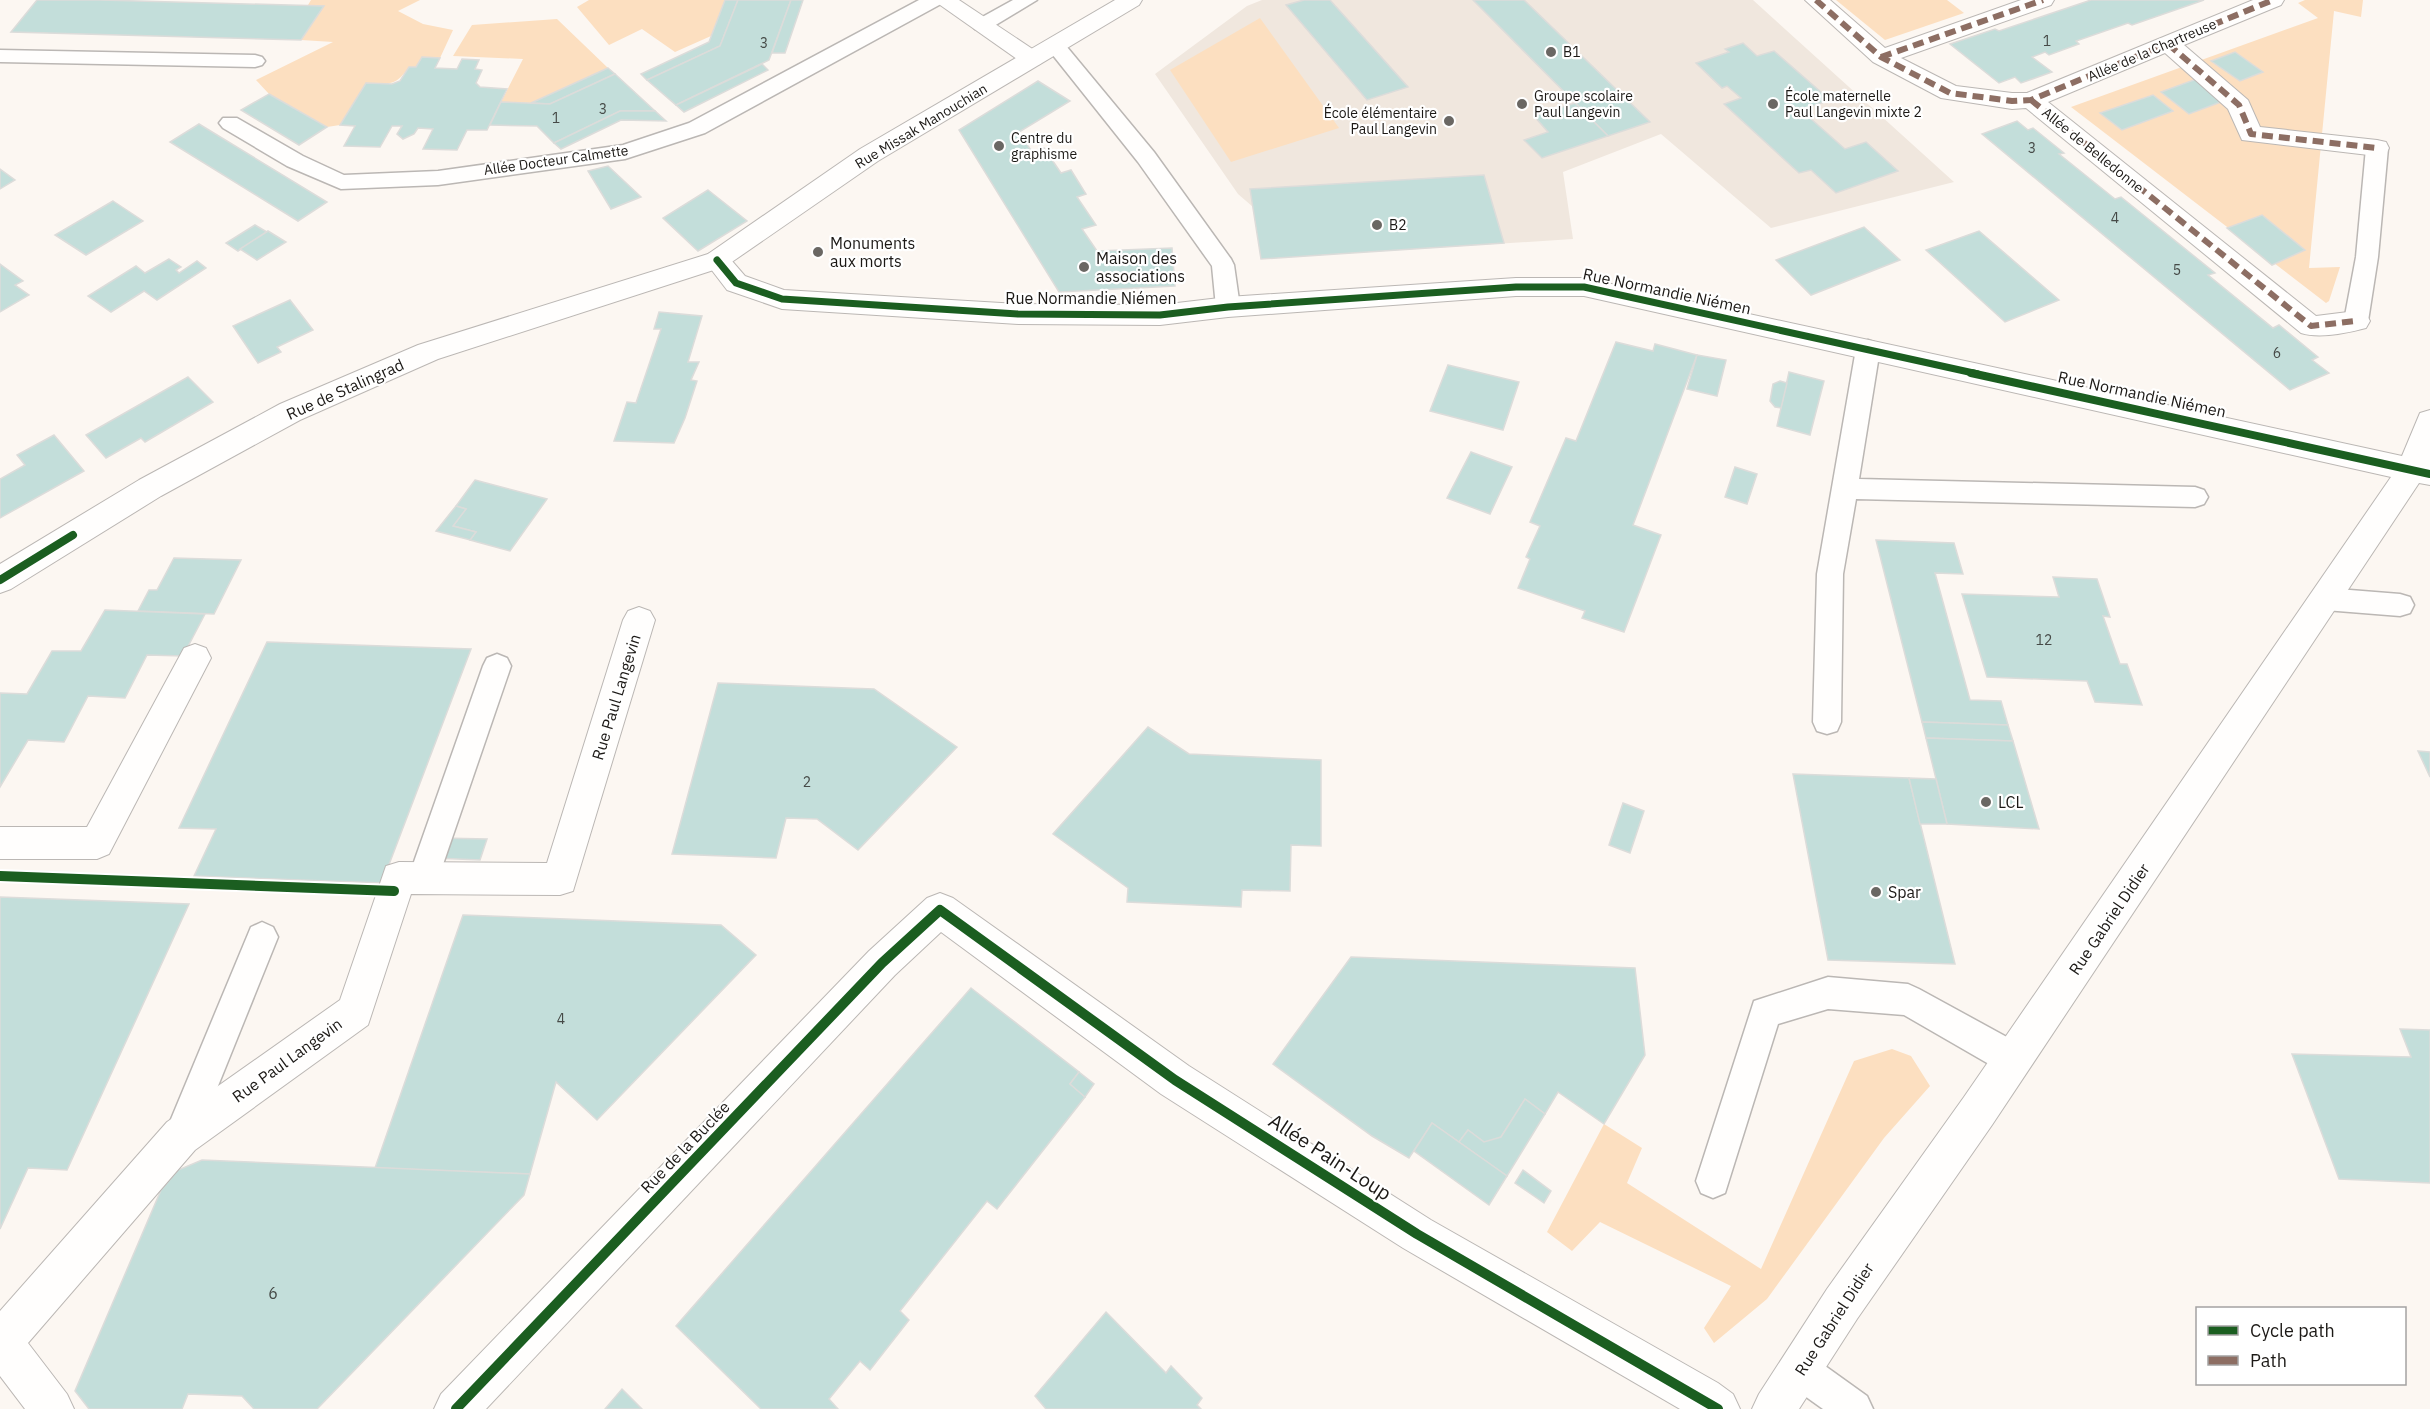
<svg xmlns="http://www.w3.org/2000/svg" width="2430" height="1409" font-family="'IBM Plex Sans',sans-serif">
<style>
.built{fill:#f0e7de}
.green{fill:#fcdfc0}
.building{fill:#c3deda;stroke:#dcdcda;stroke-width:1.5}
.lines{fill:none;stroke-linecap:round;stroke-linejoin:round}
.service-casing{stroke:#bbb7b4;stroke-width:3}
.minor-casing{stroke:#bbb7b4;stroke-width:2}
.tertiary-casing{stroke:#bbb7b4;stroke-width:2}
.service{fill:#fffefd;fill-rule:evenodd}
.minor{fill:#fffefd;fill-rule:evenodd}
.tertiary{fill:#fffefd;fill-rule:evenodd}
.quiet{stroke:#8d6e63;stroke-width:6;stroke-dasharray:11 6;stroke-linecap:butt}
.cycleway-far2-casing{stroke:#fff;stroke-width:10}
.cycleway-far1-casing{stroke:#fff;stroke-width:12}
.cycleway-casing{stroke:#fff;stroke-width:14}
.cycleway-far2{stroke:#1b5e20;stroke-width:7}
.cycleway-far1{stroke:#1b5e20;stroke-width:8}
.cycleway{stroke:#1b5e20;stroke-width:10}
.poi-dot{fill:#6a6763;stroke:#fff;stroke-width:2}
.labels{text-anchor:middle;stroke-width:4.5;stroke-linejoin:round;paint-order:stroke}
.number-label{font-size:14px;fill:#464a47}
.far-street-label{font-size:14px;fill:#1c1916;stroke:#fff}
.far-poi-label{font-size:14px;fill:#1c1916;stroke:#fff;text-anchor:start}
.poi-label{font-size:16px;fill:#1c1916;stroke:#fff;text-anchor:start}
.street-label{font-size:16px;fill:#1c1916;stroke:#fff}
.near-number-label{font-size:16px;fill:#464a47}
.near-street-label{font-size:20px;fill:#1c1916;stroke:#fff}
</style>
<rect width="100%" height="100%" fill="#fcf7f2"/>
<polygon class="built" points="1262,0 1753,0 1954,182 1771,228 1661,134 1563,172 1573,239 1261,259 1253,207 1238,194 1155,74 1247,6"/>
<g class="green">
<path d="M311,0H420L398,11L423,24L453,30L440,58L422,57L416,67H409C395,87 389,84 366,83L340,125L327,127L269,94L256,80L333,42L301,40L323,6L308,5Z"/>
<polygon points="589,0 725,0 711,36 675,52 642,29 609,45 577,7"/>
<polygon points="1836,0 1947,0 1964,13 1885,40"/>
<polygon points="2305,0 2363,0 2361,17 2334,11 2309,268 2340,267 2329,301 2326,303 2071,107 2318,18 2298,3"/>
<polygon points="1260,18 1339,128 1231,162 1170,70"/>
<polygon points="557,19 608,68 531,103 501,102 523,59 453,56 472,25"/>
<polygon points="1892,1049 1911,1056 1930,1086 1884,1138 1767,1299 1714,1343 1704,1328 1731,1286 1600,1222 1572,1251 1547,1232 1604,1124 1642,1148 1627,1183 1761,1269 1854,1061"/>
</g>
<g class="building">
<polygon points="37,0 101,0 324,6 301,40 11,32"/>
<polygon points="725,0 738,0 720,46 647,80 641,74 709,42"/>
<polygon points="738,0 791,0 769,60 676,105 647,80 720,46"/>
<polygon points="791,0 803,0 785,53 772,53"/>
<polygon points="1304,0 1330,0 1408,87 1367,100 1286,5"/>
<polygon points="1473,0 1524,0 1650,122 1608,136"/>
<polygon points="2091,0 2204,0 2132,25 2128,23 2076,41 2079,44 2049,55 2045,52 2032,57 2052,72 2021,83 2015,77 1999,83 1950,44 1995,29 1999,31"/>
<polygon points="1743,43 1757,56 1774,51 1830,100 1801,110 1845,149 1866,142 1898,171 1836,193 1811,170 1799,173 1724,104 1741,98 1727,86 1722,88 1696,63 1729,52 1725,49"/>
<polygon points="2235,52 2263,72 2240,81 2211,61"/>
<polygon points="422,57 440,58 435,68 457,69 462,59 479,60 475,69 482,70 476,83 480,87 507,89 487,130 467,130 457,150 423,149 433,129 418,128 414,134 403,139 397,134 402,126 392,126 380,147 344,146 355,126 340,125 366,83 392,84 400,81 409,67 416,67"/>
<polygon points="762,64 768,70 684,112 676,105"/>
<polygon points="608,68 615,74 550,104 531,103"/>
<polygon points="615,74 655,111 620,111 554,143 537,126 490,125 501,102 550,104"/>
<polygon points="2199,78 2229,99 2189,114 2161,92"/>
<polygon points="1038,81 1070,101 1019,132 1032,152 1044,148 1061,173 1071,170 1086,194 1077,197 1096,225 1082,229 1097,251 1172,248 1175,286 1059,292 959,130"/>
<polygon points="269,94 327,127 299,145 241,110"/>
<polygon points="2153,95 2173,111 2122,130 2100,113"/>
<polygon points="1575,103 1608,136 1542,158 1524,140 1548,132 1534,116"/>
<polygon points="620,111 655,111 666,121 621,120 561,149 554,143"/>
<polygon points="2017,121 2028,130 2033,128 2064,153 2059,154 2115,199 2121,197 2215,273 2208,275 2273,328 2279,325 2318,357 2312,360 2329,373 2290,390 1982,134"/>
<polygon points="199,124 327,202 298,221 170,142"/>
<polygon points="608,166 641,197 611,209 588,171"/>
<polygon points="0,169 15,180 0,189"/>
<polygon points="1484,175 1504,243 1261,259 1250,189"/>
<polygon points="708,190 747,221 698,251 663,218"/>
<polygon points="113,201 143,221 86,255 55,235"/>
<polygon points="2262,215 2305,250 2272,265 2227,228"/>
<polygon points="255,225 267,232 238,251 226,243"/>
<polygon points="1864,227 1900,260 1811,295 1776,260"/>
<polygon points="268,231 286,242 257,260 240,249"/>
<polygon points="1979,231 2059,300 2005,322 1926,250"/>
<polygon points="169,259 181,267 176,270 179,273 197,261 206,268 157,300 144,291 111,312 88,296 136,266 145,273"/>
<polygon points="0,264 23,281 15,285 29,295 0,312"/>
<polygon points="290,300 313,330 277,347 281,352 258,363 233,326"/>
<polygon points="659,312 702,316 688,362 699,362 691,380 697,381 685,418 674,443 614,441 627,402 636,403 661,329 654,329"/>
<polygon points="1616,342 1653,351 1655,344 1697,355 1633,525 1661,535 1624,632 1582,618 1585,611 1518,588 1530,559 1526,557 1540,526 1530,522 1566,438 1576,441"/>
<polygon points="1697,355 1726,360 1717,396 1687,389"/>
<polygon points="1448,365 1519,382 1503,430 1430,411"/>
<polygon points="1789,372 1824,381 1810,435 1777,426"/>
<polygon points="188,377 213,402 145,442 141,438 106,458 86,435"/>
<polygon points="1780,381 1787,383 1781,408 1775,407 1770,401 1773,384"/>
<polygon points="54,435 84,471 0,518 0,479 25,465 17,455"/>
<polygon points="1471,452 1512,467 1490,514 1447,498"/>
<polygon points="1735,467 1757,474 1747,504 1725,497"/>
<polygon points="475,480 547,499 510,551 470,540 476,532 453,526 466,509 456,506"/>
<polygon points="456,506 466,509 453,526 476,532 470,540 436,531"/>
<polygon points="1876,540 1954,543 1963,574 1935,573 1970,700 2001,701 2008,725 1922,722"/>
<polygon points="174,558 241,560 214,614 138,611 149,590 157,590"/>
<polygon points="2053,577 2097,579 2110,617 2103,616 2120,664 2127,664 2142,705 2095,702 2087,681 1987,677 1962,594 2059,597"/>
<polygon points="105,610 205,614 183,656 147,655 125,698 88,696 64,742 28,740 0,787 0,693 27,694 52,651 81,651"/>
<polygon points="267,642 471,649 382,883 194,876 216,829 179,828"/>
<polygon points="718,683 874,689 957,747 858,850 817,819 786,818 776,858 672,854"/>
<polygon points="1922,722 2008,725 2013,741 1926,738"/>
<polygon points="1148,727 1189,754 1321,760 1321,846 1291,845 1290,891 1242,890 1241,907 1127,902 1128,888 1053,834"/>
<polygon points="1926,738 2013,741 2039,829 1947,824"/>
<polygon points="2418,751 2430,752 2430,777"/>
<polygon points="1793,774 1909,778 1955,964 1828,960"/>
<polygon points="1909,778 1936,779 1947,824 1920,824"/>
<polygon points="1623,803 1644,811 1630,853 1609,845"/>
<polygon points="441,838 487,839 480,860 434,858"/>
<polygon points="0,897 189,904 67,1170 28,1168 0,1229"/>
<polygon points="463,915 721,925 756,955 597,1120 556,1082 530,1174 375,1168"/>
<polygon points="1351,957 1635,968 1645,1055 1604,1124 1558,1092 1545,1114 1525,1099 1501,1137 1490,1142 1484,1142 1468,1130 1459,1142 1432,1123 1409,1158 1372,1136 1273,1064"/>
<polygon points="971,988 1079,1072 1070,1084 1085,1097 997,1209 987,1201 900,1311 909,1320 870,1370 860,1361 829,1399 838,1409 761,1409 676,1326"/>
<polygon points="2400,1029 2430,1030 2430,1183 2339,1179 2292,1054 2411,1057"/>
<polygon points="1079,1072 1094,1084 1085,1097 1070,1084"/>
<polygon points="1525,1099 1545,1114 1507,1176 1459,1142 1468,1130 1484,1142 1501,1137"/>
<polygon points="1432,1123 1507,1176 1489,1205 1414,1151"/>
<polygon points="202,1160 530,1174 524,1195 317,1409 254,1409 242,1396 188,1394 182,1409 89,1409 75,1391 161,1190 178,1170"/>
<polygon points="1523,1170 1551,1191 1544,1203 1515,1183"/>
<polygon points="1106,1312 1166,1373 1171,1366 1202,1398 1197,1405 1201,1409 1046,1409 1035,1396"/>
<polygon points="622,1389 642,1409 605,1409"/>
</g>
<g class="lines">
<g class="service-casing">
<g id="service">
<polygon points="919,0 944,0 941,4 705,133 625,159 438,185 341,189 287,166 223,128 219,123 223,118 237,118 303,156 344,175 438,171 623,145 689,123"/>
<polygon points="1013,0 1037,0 989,29 975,29 972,25 975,21"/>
<polygon points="1055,39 1062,41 1154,152 1231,259 1234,265 1240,307 1236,313 1228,315 1220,313 1216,307 1212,266 1138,162 1048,49 1045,45 1048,41"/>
<polygon points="0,50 255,55 262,57 265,61 262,65 255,67 0,62"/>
<polygon points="2377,141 2385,143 2388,148 2378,257 2368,321 2364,327 2356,329 2348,327 2344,321 2356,257 2366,148 2369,143"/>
<polygon points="1868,340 1876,343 1880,349 1859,479 2195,487 2204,490 2208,497 2204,504 2195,507 1856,499 1843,574 1841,722 1837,731 1827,734 1817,731 1813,722 1817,574 1856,349 1860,343"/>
<polygon points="2325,588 2400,594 2410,597 2414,605 2410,613 2400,616 2325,610 2315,607 2311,599 2315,591"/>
<polygon points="497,654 507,658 511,666 439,876 435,886 424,890 413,886 409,876 483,666 487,658"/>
<polygon points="262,922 273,927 278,937 193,1148 181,1153 169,1148 164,1136 251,927"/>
<polygon points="1828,977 1908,984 1919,989 2025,1047 2029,1059 2025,1071 2013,1075 2001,1071 1904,1015 1828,1009 1778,1024 1725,1193 1713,1198 1701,1193 1696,1181 1754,1001"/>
<polygon points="1801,1353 1814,1358 1867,1396 1873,1409 1823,1409 1788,1384 1783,1371 1788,1358"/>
</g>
</g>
<g class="minor-casing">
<g id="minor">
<polygon points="933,0 959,0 1040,54 1044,59 1040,64 1032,66 1024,64"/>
<path d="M1805,0H1830L1885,48L2021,0H2054L2051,5L1901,58L1956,86L2012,93H2027L2253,0H2284L2281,5L2184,45L2248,100L2260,127L2377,140L2386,142L2389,148L2386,154L2377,156L2242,140L2228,109L2165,53L2048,102L2316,316L2356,311L2366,314L2370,321L2366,328C2347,333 2320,339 2301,333L2026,108L2012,109L1941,98L1873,62Z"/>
<polygon points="717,251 726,254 745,276 784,290 1018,304 1160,305 1228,297 1516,278 1584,278 2402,456 2420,413 2430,410 2430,485 2419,483 1992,1125 1857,1319 1799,1409 1752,1409 1759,1394 1827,1289 1964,1097 2391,477 1584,296 1516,296 1228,317 1160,325 1018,324 782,309 727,290 704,260 708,254"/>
<polygon points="639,607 650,611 655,620 573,891 560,895 411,894 368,1025 195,1150 28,1343 67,1394 74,1409 25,1409 0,1376 0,1311 167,1122 340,1000 386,866 399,862 547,863 623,620 628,611"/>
<polygon points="195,644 206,648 211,658 109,854 97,859 0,859 0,827 87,827 184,648"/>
<polygon points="940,893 953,898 1189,1066 1431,1220 1718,1383 1733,1394 1740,1409 1680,1409 1403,1248 1161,1094 941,932 895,975 486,1409 434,1409 441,1394 869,951 927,898"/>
</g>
</g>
<g class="tertiary-casing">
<polygon id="tertiary" points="1115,0 1142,0 1139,5 878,161 726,266 438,359 300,420 161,496 11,589 0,593 0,564 139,480 280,404 418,345 708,254 860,149"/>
</g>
<use href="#service" class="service"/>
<use href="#minor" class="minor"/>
<use href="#tertiary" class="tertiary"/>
<g class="quiet">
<polyline points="1816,0 1881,57 1950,93 2012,101 2031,100 2273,0"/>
<polyline points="2168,44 2239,105 2251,134 2377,148"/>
<polyline points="1881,57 2043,0"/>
<polyline points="2031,100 2311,326 2356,321"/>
</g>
<g class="cycleway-far2-casing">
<polyline id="cycleway-far2" points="717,260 736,283 782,299 1018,314 1160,315 1228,307 1516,287 1584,287 1978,374"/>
</g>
<g class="cycleway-far1-casing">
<g id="cycleway-far1">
<polyline points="1971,373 2430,474"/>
<polyline points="0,580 73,535"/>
</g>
</g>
<g class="cycleway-casing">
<g id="cycleway">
<polyline points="0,876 394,891"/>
<polyline points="456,1409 882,963 940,910 1175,1080 1417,1234 1718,1409"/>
</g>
</g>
<use href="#cycleway-far2" class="cycleway-far2"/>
<use href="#cycleway-far1" class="cycleway-far1"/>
<use href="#cycleway" class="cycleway"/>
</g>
<g class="poi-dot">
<circle cx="1551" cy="52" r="6"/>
<circle cx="1522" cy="104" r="6"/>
<circle cx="1773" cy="104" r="6"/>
<circle cx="1449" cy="121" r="6"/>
<circle cx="999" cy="146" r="6"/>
<circle cx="1377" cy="225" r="6"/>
<circle cx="818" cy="252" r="6"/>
<circle cx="1084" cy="267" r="6"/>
<circle cx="1986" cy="802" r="6"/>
<circle cx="1876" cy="892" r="6"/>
</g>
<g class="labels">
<g class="number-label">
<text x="2047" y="46">1</text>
<text x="764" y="48">3</text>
<text x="603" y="114">3</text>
<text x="556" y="123">1</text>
<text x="2032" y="153">3</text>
<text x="2115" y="223">4</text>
<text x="2177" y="275">5</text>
<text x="2277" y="358">6</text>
<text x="2044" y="645">12</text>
<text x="807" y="787">2</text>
<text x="561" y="1024">4</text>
</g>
<g class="far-street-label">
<text transform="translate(2152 50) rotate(-23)" y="5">Allée de la Chartreuse</text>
<text transform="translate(921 126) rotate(-31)" y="5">Rue Missak Manouchian</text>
<text transform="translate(2093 150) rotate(39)" y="5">Allée de Belledonne</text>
<text transform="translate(556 160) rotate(-8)" y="5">Allée Docteur Calmette</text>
</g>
<g class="far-poi-label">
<text x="1563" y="57">B1</text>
<text x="1534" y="101">Groupe scolaire<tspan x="1534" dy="16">Paul Langevin</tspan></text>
<text x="1785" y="101">École maternelle<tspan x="1785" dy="16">Paul Langevin mixte 2</tspan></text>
<text x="1437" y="118" text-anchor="end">École élémentaire<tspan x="1437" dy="16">Paul Langevin</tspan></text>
<text x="1011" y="143">Centre du<tspan x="1011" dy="16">graphisme</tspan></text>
<text x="1389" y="230">B2</text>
</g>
<g class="poi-label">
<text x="830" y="249">Monuments<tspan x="830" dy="18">aux morts</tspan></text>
<text x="1096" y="264">Maison des<tspan x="1096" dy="18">associations</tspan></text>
<text x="1998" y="808">LCL</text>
<text x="1888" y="898">Spar</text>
</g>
<g class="street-label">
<text transform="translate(1667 291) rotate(12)" y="6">Rue Normandie Niémen</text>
<text x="1091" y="304">Rue Normandie Niémen</text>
<text transform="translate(345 389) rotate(-24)" y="6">Rue de Stalingrad</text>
<text transform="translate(2142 394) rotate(12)" y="6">Rue Normandie Niémen</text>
<text transform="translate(616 697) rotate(-73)" y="6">Rue Paul Langevin</text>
<text transform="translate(2109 919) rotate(-56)" y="6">Rue Gabriel Didier</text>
<text transform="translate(287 1060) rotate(-36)" y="6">Rue Paul Langevin</text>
<text transform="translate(685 1147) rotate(-46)" y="6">Rue de la Buclée</text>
<text transform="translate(1834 1319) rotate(-57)" y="6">Rue Gabriel Didier</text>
</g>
<g class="near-number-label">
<text x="273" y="1299">6</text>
</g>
<g class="near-street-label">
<text transform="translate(1330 1157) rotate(33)" y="7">Allée Pain-Loup</text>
</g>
</g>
<rect x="2196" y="1307" width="210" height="78" fill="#ffffff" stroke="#a4a3a2" stroke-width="1.5"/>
<rect x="2208" y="1326" width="30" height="9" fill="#1b5e20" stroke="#a4a3a2" stroke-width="1.5"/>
<text x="2250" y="1337" font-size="18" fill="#1c1916">Cycle path</text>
<rect x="2208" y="1356" width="30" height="9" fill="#8d6e63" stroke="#a4a3a2" stroke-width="1.5"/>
<text x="2250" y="1367" font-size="18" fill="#1c1916">Path</text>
</svg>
